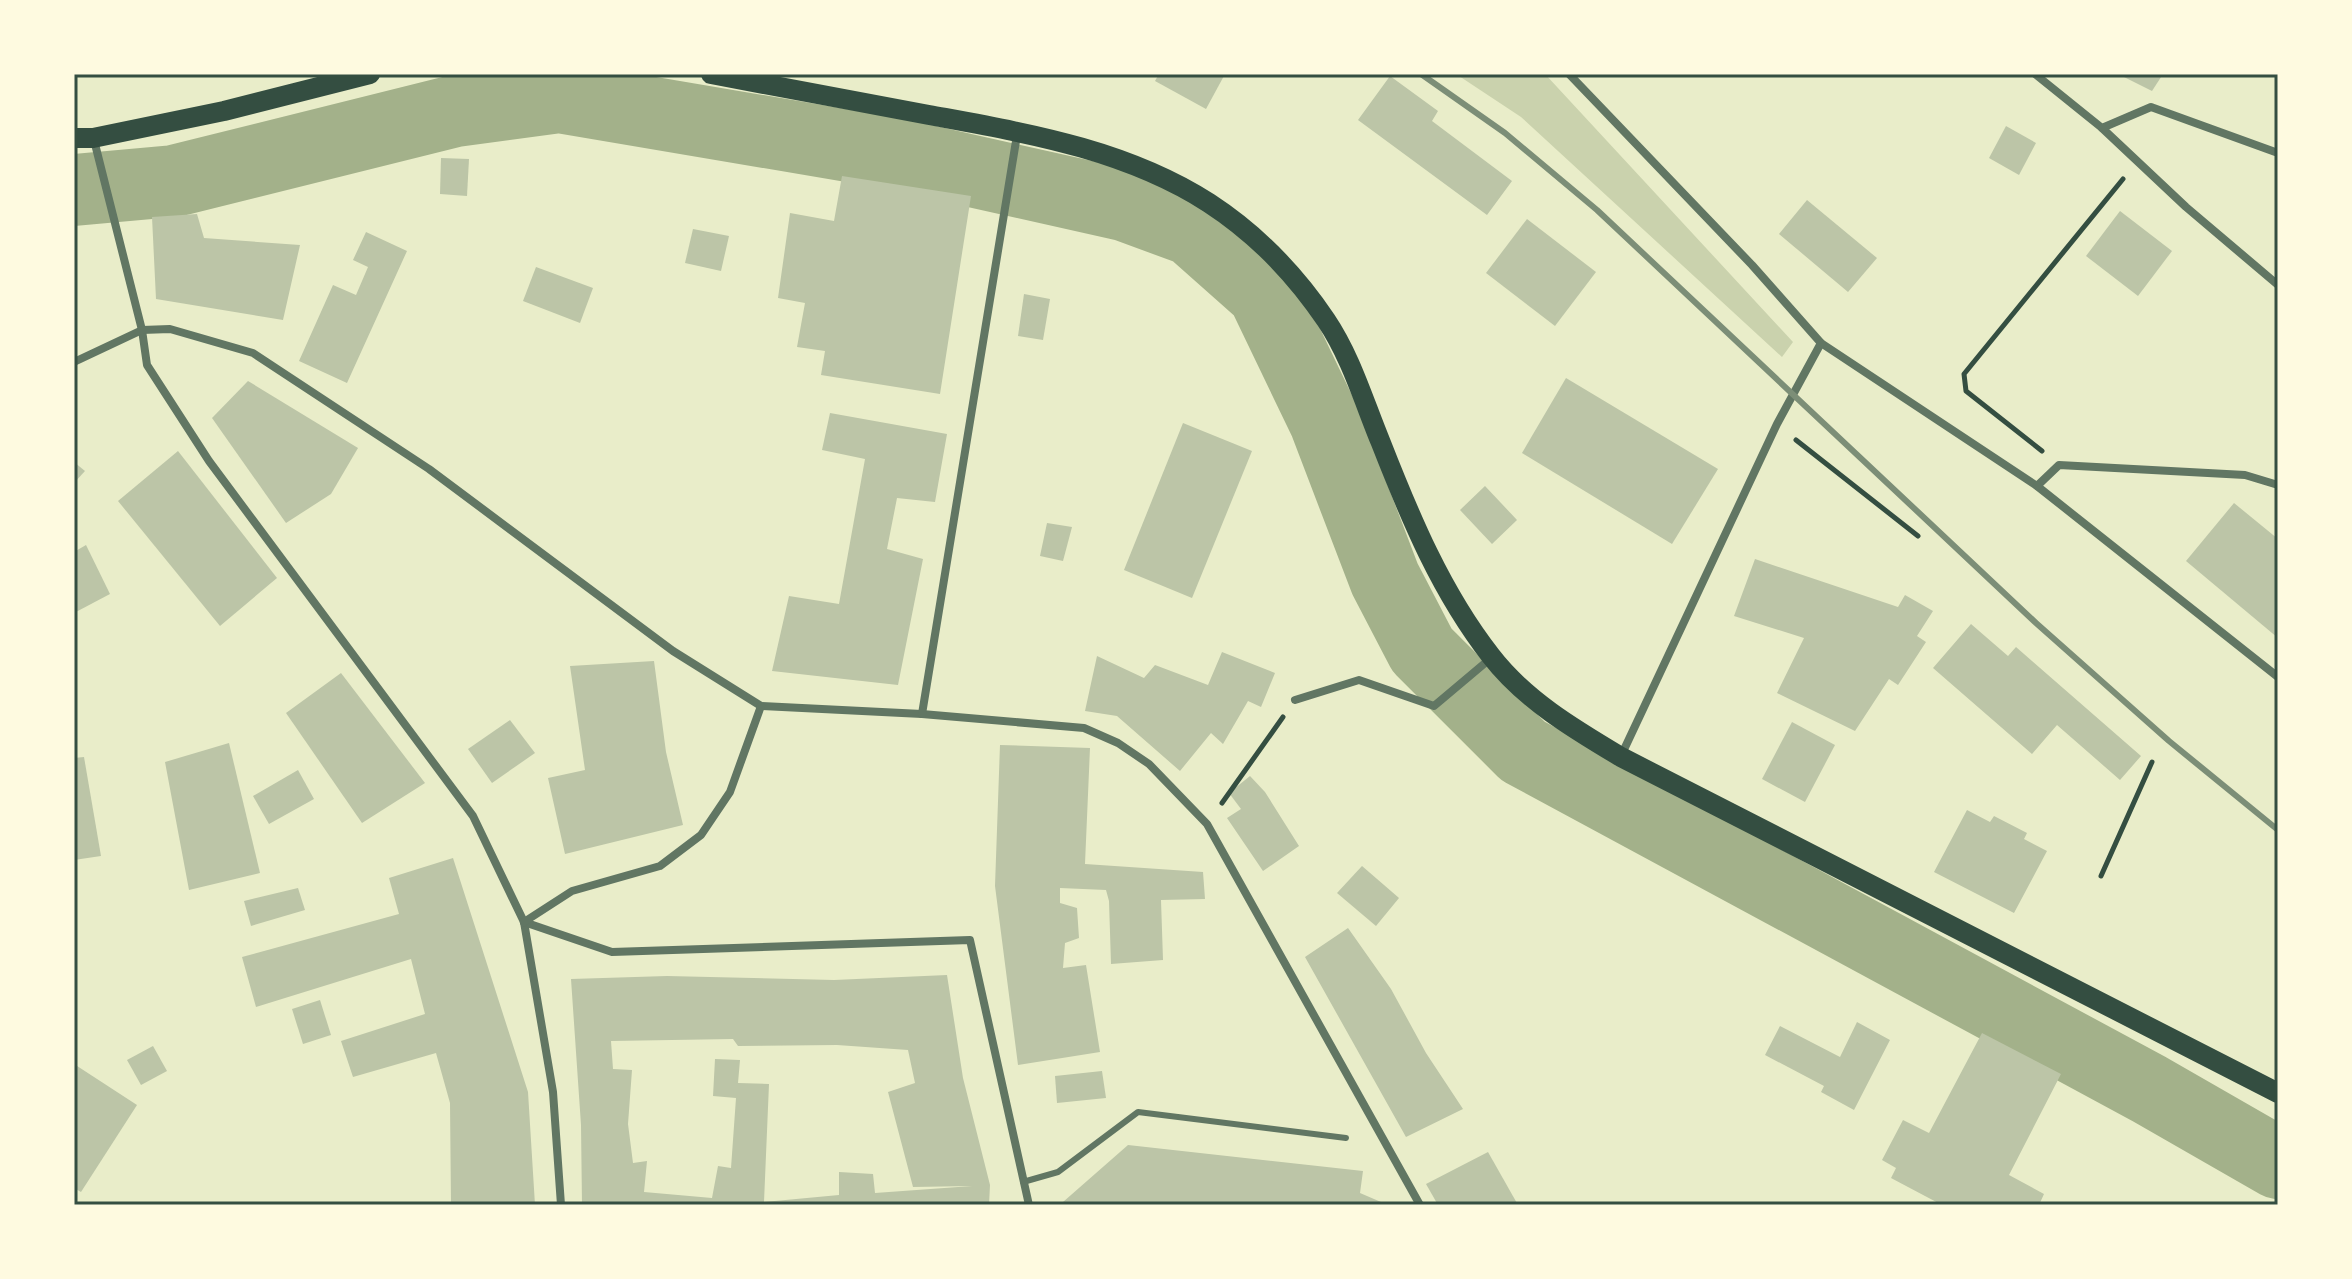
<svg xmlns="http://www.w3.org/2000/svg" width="2352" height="1279" font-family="Lora,serif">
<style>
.green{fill:#cad2ad}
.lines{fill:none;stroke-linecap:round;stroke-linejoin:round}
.river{stroke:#a3b18a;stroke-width:72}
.building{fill:#bcc5a7;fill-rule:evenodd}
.path{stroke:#344e41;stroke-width:5}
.service{stroke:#617663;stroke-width:6}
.minor{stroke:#617663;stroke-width:8}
.primary{stroke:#344e41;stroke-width:20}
.rail{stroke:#7c8e77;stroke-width:6}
.neatline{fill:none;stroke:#344e41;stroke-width:3}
</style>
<rect width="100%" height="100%" fill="#e9edc9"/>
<polygon class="green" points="1456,74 1545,74 1793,342 1782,357 1521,117"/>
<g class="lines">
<polyline class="river" points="74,190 174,181 455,111 559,97 896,154 1124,205 1192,230 1263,293 1325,422 1385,579 1422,650 1523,751 2149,1089 2278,1163"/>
</g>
<g class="building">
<polygon points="1159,74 1225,74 1206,109 1155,81"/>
<polygon points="2118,74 2163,74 2152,91"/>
<polygon points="1390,76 1438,111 1432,121 1512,181 1487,215 1358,120"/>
<polygon points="2006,126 2036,143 2019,175 1989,158"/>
<polygon points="441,158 469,159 467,196 440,194"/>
<polygon points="842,176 971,196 940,394 821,375 825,351 797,347 805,303 778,298 790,213 834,221"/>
<polygon points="1807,200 1877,258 1848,292 1779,234"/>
<polygon points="2120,211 2172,251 2138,296 2086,256"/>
<polygon points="197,214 204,238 300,245 283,320 156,299 152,217"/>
<polygon points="1527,219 1596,272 1555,326 1486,273"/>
<polygon points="693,229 729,236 721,271 685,263"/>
<polygon points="366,232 407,251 347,383 299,361 333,285 356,295 368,267 353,260"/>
<polygon points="536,267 593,288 580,323 523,301"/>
<polygon points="1024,294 1050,299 1043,340 1018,336"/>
<polygon points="1566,378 1718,469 1672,544 1522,453"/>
<polygon points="248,381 358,448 331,494 286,523 212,418"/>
<polygon points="830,413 947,434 935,502 897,498 887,549 923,559 898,685 772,671 789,596 839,604 865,459 822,450"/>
<polygon points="1183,423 1252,451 1192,598 1124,570"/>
<polygon points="178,451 277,578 220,626 118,501"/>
<polygon points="74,462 85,471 74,483"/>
<polygon points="1485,486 1517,520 1492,544 1460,510"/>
<polygon points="2234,503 2278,539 2278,638 2186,561"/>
<polygon points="1047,523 1072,527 1063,561 1040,556"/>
<polygon points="86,545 110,594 74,613 74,552"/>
<polygon points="1755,559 1898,607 1905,595 1933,611 1917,636 1926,642 1898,685 1889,679 1855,731 1777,693 1804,638 1734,616"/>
<polygon points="1971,624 2008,656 2016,647 2141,756 2120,780 2057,725 2032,754 1933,668"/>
<polygon points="1222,652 1275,673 1261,707 1248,701 1223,744 1211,733 1180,771 1117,716 1085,711 1097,656 1144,678 1155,665 1208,685"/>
<polygon points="654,661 666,752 683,825 565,854 548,778 585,770 570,666"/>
<polygon points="341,673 425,783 362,823 286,713"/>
<polygon points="510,720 535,753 492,783 468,749"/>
<polygon points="1792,722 1835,745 1805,802 1762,779"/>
<polygon points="229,743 260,873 189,890 165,762"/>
<polygon points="1000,745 1090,748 1085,864 1203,872 1205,899 1161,900 1163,960 1111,964 1109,901 1106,890 1060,888 1060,903 1077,908 1079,938 1065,943 1063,968 1086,965 1100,1052 1018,1065 995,886"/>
<polygon points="84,757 101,856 74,860 74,758"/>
<polygon points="298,770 314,799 269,824 253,796"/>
<polygon points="1250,776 1265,792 1299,846 1263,871 1227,818 1241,809 1229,793"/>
<polygon points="1967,810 1990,822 1994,816 2027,833 2024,839 2047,851 2014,913 1934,872"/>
<polygon points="453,858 528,1092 535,1205 451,1205 450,1103 436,1053 353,1077 341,1041 425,1014 411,959 256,1007 242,957 399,914 389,878"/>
<polygon points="1362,866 1399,898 1376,926 1337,893"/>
<polygon points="298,888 305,910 251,926 244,901"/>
<polygon points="1348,928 1391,989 1426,1053 1463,1109 1406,1137 1305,957"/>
<path d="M947,975L963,1078L990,1185L989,1205H582L581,1125L571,979L667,976L834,980ZM733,1039L738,1046L837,1045L908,1050L915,1083L888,1092L913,1187L972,1186L875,1193L873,1174L839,1172V1195L764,1202L769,1084L738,1083L740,1060L715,1059L713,1096L736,1098L731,1168L718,1166L712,1198L644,1192L647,1161L633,1163L628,1124L632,1070L613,1069L611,1041Z"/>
<polygon points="320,1000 331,1035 303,1044 292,1009"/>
<polygon points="1857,1022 1890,1040 1854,1110 1821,1092 1824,1086 1765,1055 1780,1026 1840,1057"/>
<polygon points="1982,1033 2061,1074 2009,1175 2044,1194 2039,1205 1942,1205 1891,1178 1896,1168 1882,1160 1903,1120 1929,1133"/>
<polygon points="153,1046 167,1071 141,1085 127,1060"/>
<polygon points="74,1064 137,1105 81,1192 74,1188"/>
<polygon points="1102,1071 1106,1098 1057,1103 1055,1076"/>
<polygon points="1128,1145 1363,1171 1360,1193 1388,1205 1066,1205 1063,1202"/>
<polygon points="1488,1152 1518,1205 1438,1205 1426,1184"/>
</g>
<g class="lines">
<g class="path">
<polyline points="1796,440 1918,536"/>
<polyline points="2042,451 1966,391 1964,374 2123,179"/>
<polyline points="1222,803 1283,717"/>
<polyline points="2101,876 2152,762"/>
</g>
<polyline class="service" points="1023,1182 1058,1172 1138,1112 1346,1138"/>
<g class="minor">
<polyline points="1569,74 1752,265 1821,343 2037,486 2278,677"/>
<polyline points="2035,74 2102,128 2151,107 2278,153"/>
<polyline points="2102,128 2186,207 2278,285"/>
<polyline points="94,140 142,330 147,365 209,461 473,816 524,922 553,1092 561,1205"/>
<polyline points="74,362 142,330 170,329 253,353 429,469 673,651 761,706 922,714 1084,728 1118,743 1149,764 1207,824 1420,1205"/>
<polyline points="2037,486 2059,465 2245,475 2278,485"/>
<polyline points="1295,700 1359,680 1434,706 1491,658"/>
<polyline points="922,714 1017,135"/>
<polyline points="1621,756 1777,424 1821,343"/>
<polyline points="524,922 612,952 970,940 1029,1205"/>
<polyline points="524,922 572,891 660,866 701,835 730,792 761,706"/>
</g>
<g class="primary">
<path d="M711,74C784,88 856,101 929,115C1026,133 1125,149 1209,203C1255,233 1295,274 1326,320C1351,357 1364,402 1381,443C1410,517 1441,592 1491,656C1525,700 1574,729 1621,757L2278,1093"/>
<polyline points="74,138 93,138 224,111 370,74"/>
</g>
<polyline class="rail" points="1421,74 1505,133 1597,210 2036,623 2169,741 2278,830"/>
</g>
<rect width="2352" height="1279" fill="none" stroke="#fefae0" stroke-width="152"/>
<rect x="76" y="76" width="2200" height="1127" class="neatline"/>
</svg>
